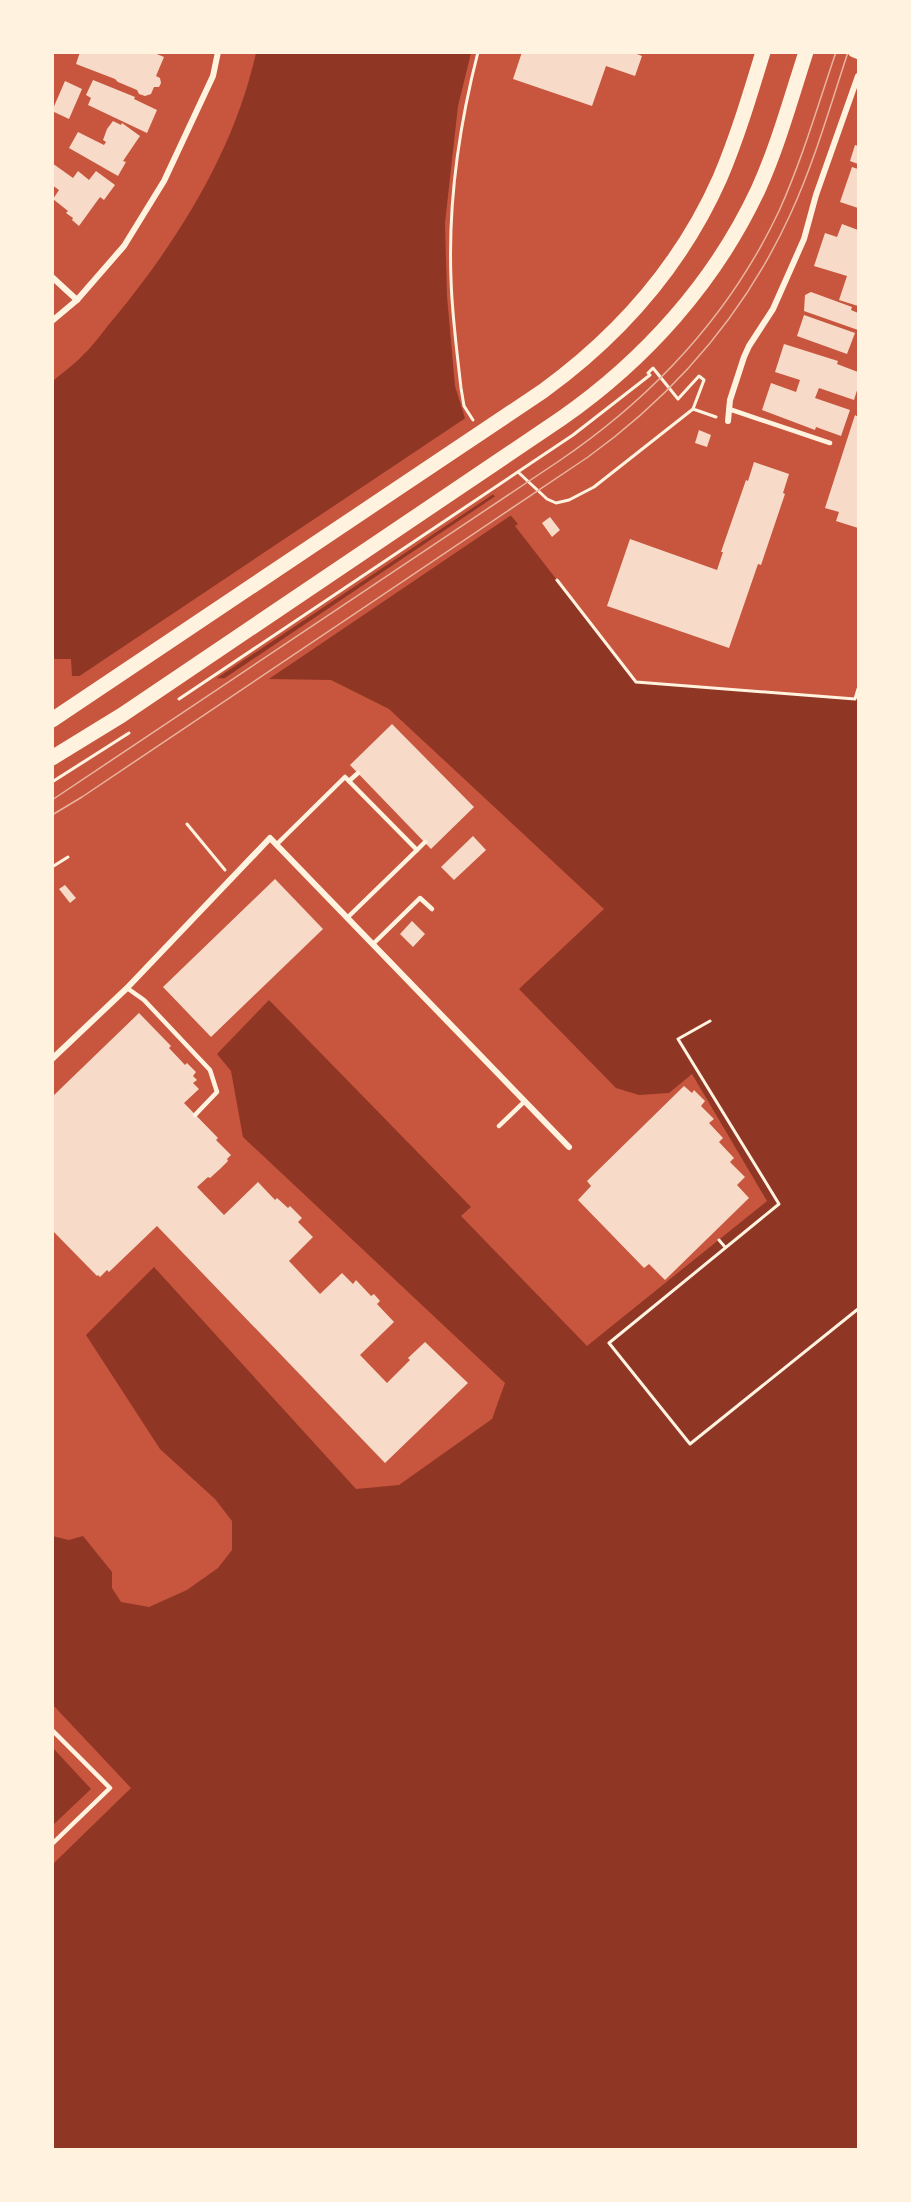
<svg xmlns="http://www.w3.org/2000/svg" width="911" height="2202" font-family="Arial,sans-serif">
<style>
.water{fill:#8f3625}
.pier{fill:#c8553d}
.building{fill:#f7dbc8}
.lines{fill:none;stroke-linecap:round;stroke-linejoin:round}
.path{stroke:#fff3e0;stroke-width:3}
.service{stroke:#fff3e0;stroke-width:4.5}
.minor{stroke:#fff3e0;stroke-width:6}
.tertiary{stroke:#fff3e0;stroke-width:10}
.primary{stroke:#fff3e0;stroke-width:15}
.tram{stroke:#e9b49f;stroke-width:1.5}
</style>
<rect width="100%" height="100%" fill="#c8553d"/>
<path class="water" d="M256,53H471L458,106L445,223L447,296L455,386L486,486L518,524L515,526L636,682L855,699L858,690V2149H53L52,1536L69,1540L83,1536L112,1572V1588L121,1602L149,1607L187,1590L218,1568L232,1550V1521L215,1499L160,1449L86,1335L154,1267L356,1489L399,1485L492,1419L505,1383L243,1137L231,1071L217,1054L269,1000L471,1207L461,1216L587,1346L767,1201L692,1074L669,1093L639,1095L616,1088L519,989L604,909L389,709L331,680L72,676L71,659H53V381C63,372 75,364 84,354C96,343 105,328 116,316C179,239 234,151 256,53Z"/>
<g class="pier">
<polygon points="467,417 488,484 495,493 211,682 75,679"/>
<polygon points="497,495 513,514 263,683 219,682"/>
<polygon points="53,1705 131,1788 53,1864 53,1825 91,1789 53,1748"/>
</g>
<g class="building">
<polygon points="80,52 152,52 164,57 156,76 160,78 161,83 159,87 154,87 151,94 145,96 139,94 137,90 118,82 115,79 76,64"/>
<polygon points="522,52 632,52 642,56 635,76 606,66 592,106 513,79"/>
<polygon points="93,80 135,97 134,99 157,110 147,133 88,105 91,98 86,95"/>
<polygon points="65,81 82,89 69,119 52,111"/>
<polygon points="113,121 121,125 122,123 140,136 123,161 126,162 118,176 69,148 78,132 104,145 106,142 103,140 107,129"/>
<polygon points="855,145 858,146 858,164 850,161"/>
<polygon points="52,163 73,178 78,171 89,180 96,171 115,185 104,200 100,197 79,226 72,220 73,218 66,213 68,211 53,199 59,190 52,185"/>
<polygon points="852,167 858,169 858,208 840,202"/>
<polygon points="842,224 858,230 858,306 839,300 847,276 814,266 825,233 837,237"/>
<polygon points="811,292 852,307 851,310 858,313 858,330 804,311 805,295"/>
<polygon points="804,315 855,333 847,354 797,336"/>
<polygon points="784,344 838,361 837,364 858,372 858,387 854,400 819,388 815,398 850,410 841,436 816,427 815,430 762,410 771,383 796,392 800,380 775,372"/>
<polygon points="855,415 858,417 858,528 836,521 839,512 825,508"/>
<polygon points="699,430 711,435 707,447 695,443"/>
<polygon points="754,462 789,474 783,493 785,494 761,565 758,564 729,648 607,606 630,539 717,570 723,552 721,552 746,480 748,481"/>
<polygon points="550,517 560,530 552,537 542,523"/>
<polygon points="392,724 474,807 431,849 350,765"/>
<polygon points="473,836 486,850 454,880 441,867"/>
<polygon points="275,879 323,929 211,1037 163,987"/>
<polygon points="65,885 76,898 70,903 59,889"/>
<polygon points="412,921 425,934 413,947 400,934"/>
<polygon points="139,1013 171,1046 169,1048 185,1065 187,1063 196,1072 193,1076 197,1080 193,1083 199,1089 184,1103 218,1138 216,1140 231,1155 227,1159 228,1161 220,1169 210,1178 208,1177 197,1187 224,1215 258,1182 275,1200 277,1198 288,1208 290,1206 302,1218 298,1222 313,1237 289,1261 320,1294 342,1273 353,1284 356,1280 371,1296 374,1294 380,1301 377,1304 394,1322 360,1355 387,1383 410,1360 408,1358 425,1342 468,1383 385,1463 157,1226 109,1272 107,1270 100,1277 98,1275 97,1276 52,1230 52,1097"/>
<polygon points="684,1086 692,1093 694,1090 705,1101 701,1106 714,1119 709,1123 723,1138 719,1142 734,1158 730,1162 745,1177 737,1185 749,1198 665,1280 649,1264 644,1268 578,1200 591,1186 587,1181"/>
</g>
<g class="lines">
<g class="path">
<path d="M473,420L464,406L461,388C457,352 452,315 451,279C448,202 459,126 478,52"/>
<polyline points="518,472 547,499 556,503 569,500 594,487 693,409"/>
<polyline points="557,580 636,682 855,699 858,689"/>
<polyline points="179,699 573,435 650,375 648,373 653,368 678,399 699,376 704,380 693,409 716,417"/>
<polyline points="52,782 129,733"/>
<polyline points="187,824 225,870"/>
<polyline points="52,867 68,857"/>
<polyline points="710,1021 678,1039 779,1204 609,1343 690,1444 858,1309"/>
<polyline points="719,1240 725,1247"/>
</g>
<g class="service">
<polyline points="729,409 830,443"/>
<polyline points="349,781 358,773"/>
<polyline points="276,845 345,777 417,850 347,918"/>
<polyline points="417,850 425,842"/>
<polyline points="373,944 420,898 432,909"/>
<polyline points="127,988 144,1000 210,1070 217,1092 195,1115"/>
<polyline points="499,1126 525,1101"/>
<polyline points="52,1730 110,1788 52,1844"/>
</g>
<g class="minor">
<polyline points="52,277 77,300"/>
<polyline points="52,321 77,300 124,246 164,181 213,76 218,52"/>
<polyline points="728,421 730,400 744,357 749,346 773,309 804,239 816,195 858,76"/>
<polyline points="52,1059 127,988 270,838 569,1147"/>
</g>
<polyline class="tertiary" points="853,52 858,54"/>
<g class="primary">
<path d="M52,720L543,391C620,335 681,266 720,178C737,138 750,95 763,52"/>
<path d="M52,758L122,715L562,418C645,360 715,282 758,190C778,146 791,98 806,52"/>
</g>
<g class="tram">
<path d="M52,800L559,461C653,397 730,315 779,211C802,160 818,105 836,52"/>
<path d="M52,815L82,797L588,457C675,394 745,313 790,215C814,163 830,107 848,52"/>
</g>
</g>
<rect width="911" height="2202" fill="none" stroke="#fff3e0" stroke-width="108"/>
</svg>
